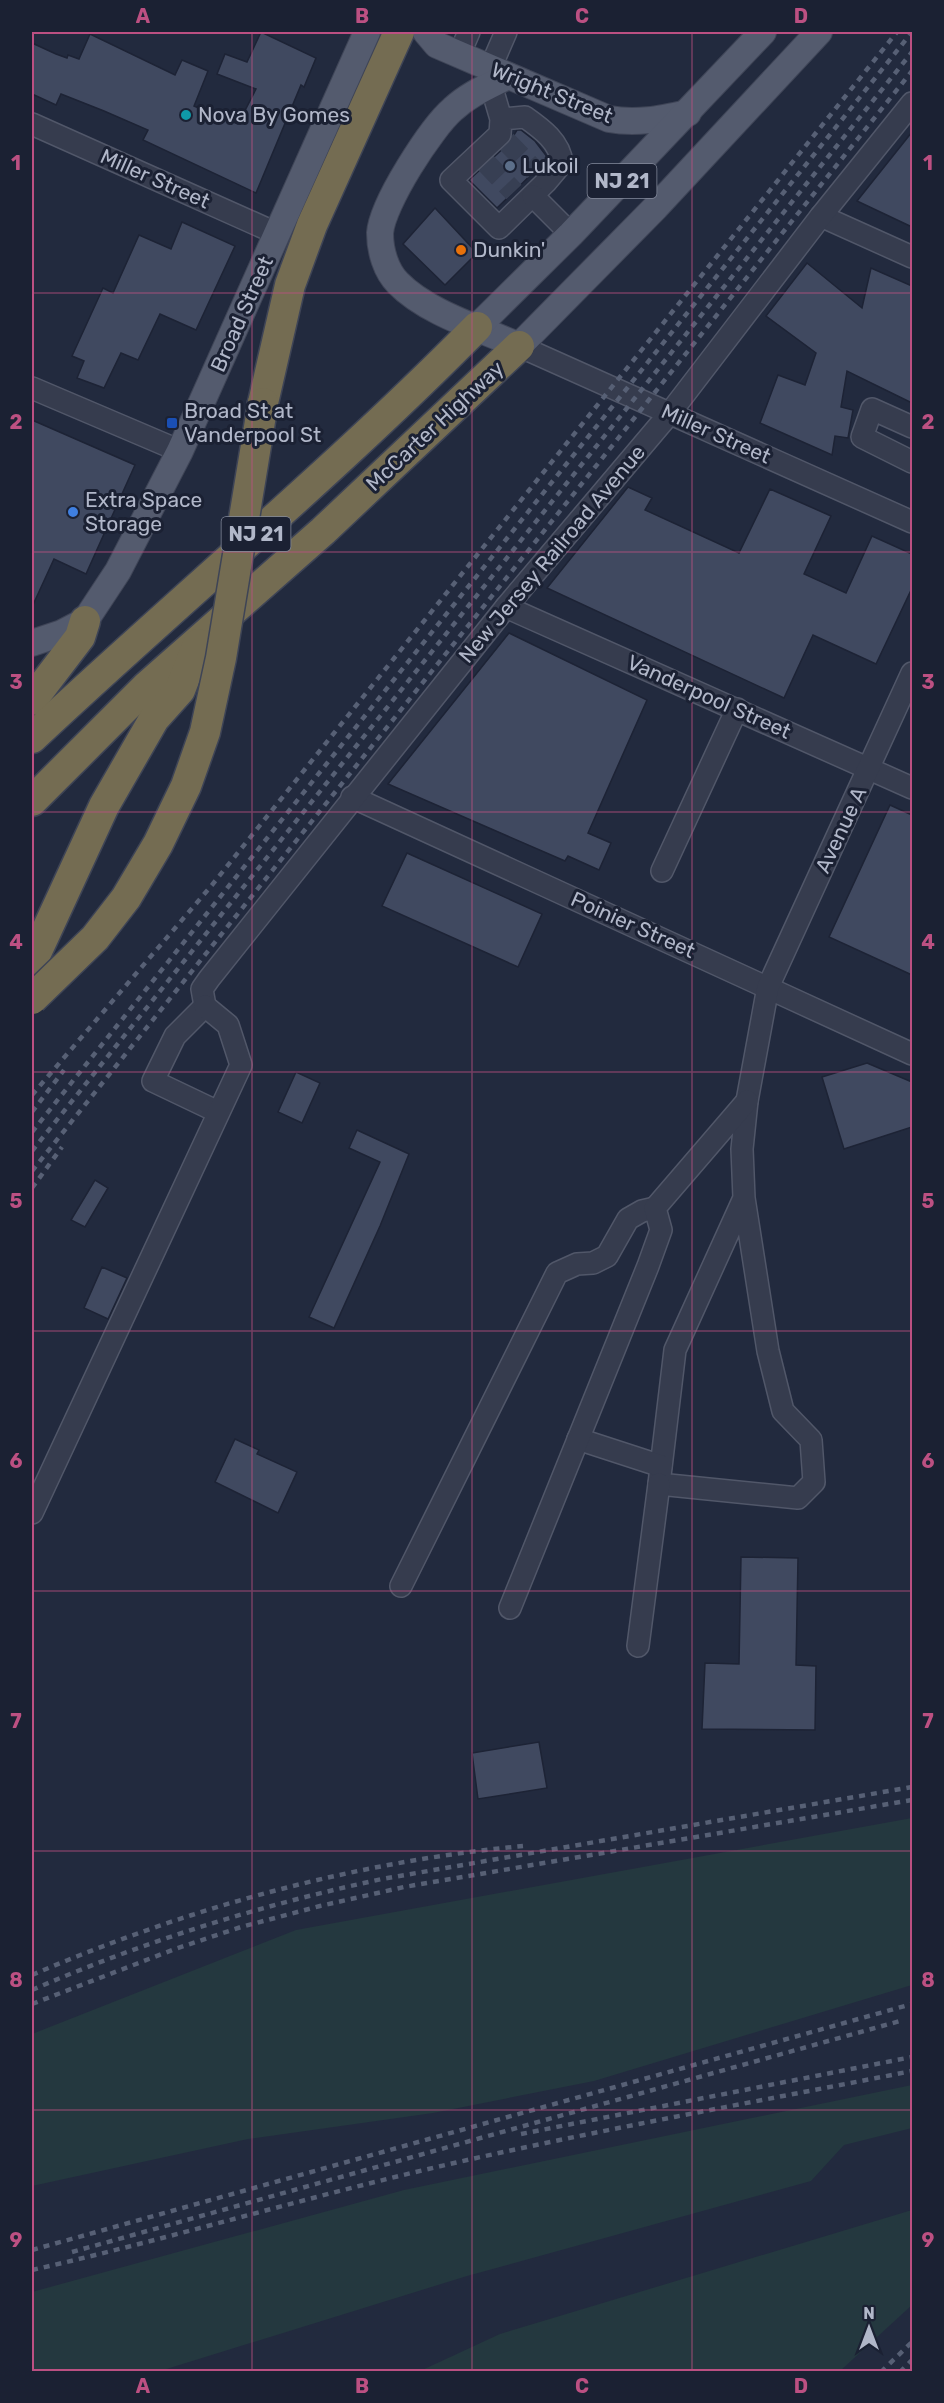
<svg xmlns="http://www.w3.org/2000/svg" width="944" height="2403" font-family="Rubik,sans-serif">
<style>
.green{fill:#24383f}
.building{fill:#404960;stroke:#1d2335;stroke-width:1.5}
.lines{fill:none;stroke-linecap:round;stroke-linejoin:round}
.minor-tunnel{stroke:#373f53;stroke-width:21;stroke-dasharray:21 10;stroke-linecap:butt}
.minor-casing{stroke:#515769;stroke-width:24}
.major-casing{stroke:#3f4557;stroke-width:28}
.highway-casing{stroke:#3e4456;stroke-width:33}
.minor{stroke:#363c4e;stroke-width:21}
.major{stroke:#545b6e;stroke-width:26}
.highway{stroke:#746c52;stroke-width:30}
.rail{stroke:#576075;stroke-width:4.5;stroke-dasharray:6 6;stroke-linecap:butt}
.highway-bridge-casing{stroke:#3e4456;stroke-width:33;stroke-linecap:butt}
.highway-bridge{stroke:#746c52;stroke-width:30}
.grid{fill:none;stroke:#bc5082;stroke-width:1.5;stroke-opacity:0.55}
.culture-dot{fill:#0f9aa8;stroke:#1b2133;stroke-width:2}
.service-dot{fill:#5c6f8a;stroke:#1b2133;stroke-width:2}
.food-dot{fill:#e8710a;stroke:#1b2133;stroke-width:2}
.transit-dot{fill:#1a4fb4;stroke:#1b2133;stroke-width:2}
.shop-dot{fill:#3f7fe0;stroke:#1b2133;stroke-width:2}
.labels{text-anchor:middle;stroke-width:6;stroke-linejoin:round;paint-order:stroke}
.shield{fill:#1b2133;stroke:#848a9c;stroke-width:1.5}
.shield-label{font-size:20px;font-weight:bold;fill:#b1b7c9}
.street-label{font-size:21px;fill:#b1b7c9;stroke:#1b2133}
.poi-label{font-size:21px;fill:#b1b7c9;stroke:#1b2133;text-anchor:start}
.neatline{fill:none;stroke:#bc5082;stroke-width:2}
.grid-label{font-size:20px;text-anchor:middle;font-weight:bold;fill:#bc5082}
</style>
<rect width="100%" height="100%" fill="#222a3e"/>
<g class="green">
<polygon points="912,1818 912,1985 594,2081 433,2113 248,2139 32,2186 32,2034 296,1930"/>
<polygon points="912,2085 912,2128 844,2145 811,2181 467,2276 160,2371 32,2371 32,2292 404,2190"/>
<polygon points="912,2210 912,2305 840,2371 420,2371 500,2334"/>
</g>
<g class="building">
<polygon points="261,32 316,58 304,87 301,85 256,193 143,140 148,130 104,111 61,94 56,105 32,94 32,43 56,54 67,58 68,55 79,59 90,34 175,75 182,60 208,71 194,106 238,124 256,89 217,74 225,54 247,62"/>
<polygon points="517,130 521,130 535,141 548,158 497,208 469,180 509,143"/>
<polygon points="912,132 912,227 857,201"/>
<polygon points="435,208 477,253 445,285 403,244"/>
<polygon points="182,222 235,246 196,330 160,314 138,360 121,353 104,388 77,378 84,361 72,356 103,288 113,293 139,235 171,249"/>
<polygon points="807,263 862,308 871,268 912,286 912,403 847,371 841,407 853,410 848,438 835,436 832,455 760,423 778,375 805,385 816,353 766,316"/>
<polygon points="32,420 135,465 86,574 54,559 32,607"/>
<polygon points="628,487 652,498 645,510 739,553 770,489 831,516 804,574 846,593 872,536 912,554 912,588 876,664 813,635 784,698 547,588"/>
<polygon points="509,633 647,700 588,833 611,843 599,870 568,856 565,861 388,784"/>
<polygon points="890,805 912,815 912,975 829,937"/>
<polygon points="407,853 542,914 518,967 382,906"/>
<polygon points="867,1063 912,1082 912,1127 844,1149 822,1077"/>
<polygon points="296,1072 320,1083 302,1123 278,1112"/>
<polygon points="357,1130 409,1154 380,1226 334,1328 309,1317 380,1162 349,1148"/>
<polygon points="95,1180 108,1188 85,1227 71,1220"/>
<polygon points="102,1267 127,1278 108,1319 84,1308"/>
<polygon points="235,1439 259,1450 257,1454 297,1472 278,1513 215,1482"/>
<polygon points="741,1557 798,1558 796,1665 816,1666 815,1730 702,1729 705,1663 739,1664"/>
<polygon points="539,1742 547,1788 478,1799 472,1753"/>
</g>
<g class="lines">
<g class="minor-tunnel">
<polyline points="506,141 535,171"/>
<polyline points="485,162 514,192"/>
</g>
<g class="minor-casing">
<g id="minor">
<polyline points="459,55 469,32"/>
<polyline points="490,69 506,32"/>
<path d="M491,85L501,119L525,117C542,129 560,142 562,163L546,182L499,228L451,180L500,134L501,119"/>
<polyline points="32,124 278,234"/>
<polyline points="533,196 571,234"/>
<polyline points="821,216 912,257"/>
<polyline points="519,346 912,522"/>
<polyline points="32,388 180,451"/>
<polyline points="912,427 872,409 862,437 912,462"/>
<polyline points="506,607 912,788"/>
<polyline points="352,797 912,1054"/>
<polyline points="662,871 737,709"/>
<polyline points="205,1006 202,989 209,979 506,607 670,413 821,216 912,103"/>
<polyline points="205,1006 175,1036 153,1081 218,1112"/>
<polyline points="744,1198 675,1350 659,1484 798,1498 814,1482 811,1440 783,1411 768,1351 744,1198 742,1149 747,1101 768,987 912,673"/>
<polyline points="578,1439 661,1466"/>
<polyline points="32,1513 241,1065 228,1025 205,1006"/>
<polyline points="401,1586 557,1273 577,1264 593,1263 607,1256 628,1219 642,1211 655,1208"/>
<polyline points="510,1608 648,1266 661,1230 655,1208 747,1101"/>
<polyline points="638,1646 659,1484"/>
</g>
</g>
<g class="major-casing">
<g id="major">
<path d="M426,32L437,45L609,119C637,124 660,119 688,113"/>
<path d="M508,76C489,86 469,94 453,109C431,128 382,204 380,233C380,251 386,271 398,283C427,313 482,329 519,346L656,207L819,32"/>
<polyline points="477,327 571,234 763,32"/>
<polyline points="32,643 62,633 85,621 118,571 180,451 367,32"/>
</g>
</g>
<g class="highway-casing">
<g id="highway">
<polyline points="263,403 290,285 312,225 399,32"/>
<polyline points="32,700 80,637 85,621"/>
<path d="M32,738C179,600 335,471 477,327"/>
<polyline points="32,801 146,687 323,531 519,346"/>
<polyline points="32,962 104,806 154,719 180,690 198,644"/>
</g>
</g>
<use href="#minor" class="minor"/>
<use href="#major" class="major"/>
<use href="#highway" class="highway"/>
<g class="rail">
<polyline points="32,1095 212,885 897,32"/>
<polyline points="32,1112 64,1070"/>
<polyline points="32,1132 912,32"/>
<polyline points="32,1151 912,52"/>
<polyline points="32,1171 912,71"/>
<polyline points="32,1188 62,1147"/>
<path d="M32,1975C188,1908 353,1862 523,1846"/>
<path d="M32,1990C145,1941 261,1905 382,1879L912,1787"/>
<polyline points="32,2004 175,1949 241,1927 320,1906 404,1887 912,1800"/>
<polyline points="521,2134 912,2057"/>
<polyline points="32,2250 912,2004"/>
<polyline points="72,2252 900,2021"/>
<path d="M32,2270C169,2239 303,2198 441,2166C597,2130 755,2102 912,2071"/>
<polyline points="881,2372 912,2342"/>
<polyline points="900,2372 912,2360"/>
</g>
<g class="highway-bridge-casing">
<polyline id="highway-bridge" points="32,999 95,938 126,898 158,844 186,786 205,732 221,658 263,403"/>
</g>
<use href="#highway-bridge" class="highway-bridge"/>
</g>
<path class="grid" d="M252,32V2372M472,32V2372M692,32V2372M32,293H912M32,552H912M32,812H912M32,1072H912M32,1331H912M32,1591H912M32,1851H912M32,2110H912"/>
<circle class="culture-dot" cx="186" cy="115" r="6"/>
<circle class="service-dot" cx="510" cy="166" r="6"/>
<circle class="food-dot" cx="461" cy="250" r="6"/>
<rect class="transit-dot" x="166" y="417" width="12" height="12" rx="3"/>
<circle class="shop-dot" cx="73" cy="512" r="6"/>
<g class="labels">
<g class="shield">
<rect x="587.5" y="164" width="69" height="34" rx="4.5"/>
<rect x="221.5" y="517" width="69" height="34" rx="4.5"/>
</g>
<g class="shield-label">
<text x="622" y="188">NJ 21</text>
<text x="256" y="541">NJ 21</text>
</g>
<g class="street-label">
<text transform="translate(552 93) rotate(22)" y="7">Wright Street</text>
<text transform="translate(155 179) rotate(24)" y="7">Miller Street</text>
<text transform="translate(242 314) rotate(-66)" y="7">Broad Street</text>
<text transform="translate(435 426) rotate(-43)" y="7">McCarter Highway</text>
<text transform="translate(716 434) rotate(24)" y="7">Miller Street</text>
<text transform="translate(552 554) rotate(-50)" y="7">New Jersey Railroad Avenue</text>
<text transform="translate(709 697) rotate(24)" y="7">Vanderpool Street</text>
<text transform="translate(841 830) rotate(-65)" y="7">Avenue A</text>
<text transform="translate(633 925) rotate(24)" y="7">Poinier Street</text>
</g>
<g class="poi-label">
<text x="198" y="122">Nova By Gomes</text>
<text x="522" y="173">Lukoil</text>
<text x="473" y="257">Dunkin'</text>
<text x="184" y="418">Broad St at<tspan x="184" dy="24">Vanderpool St</tspan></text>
<text x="85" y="507">Extra Space<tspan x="85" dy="24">Storage</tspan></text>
</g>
</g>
<rect width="944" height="2403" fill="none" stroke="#1b2133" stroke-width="66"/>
<g transform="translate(869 2328)" stroke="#1b2133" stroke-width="4.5" paint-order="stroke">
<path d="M0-4.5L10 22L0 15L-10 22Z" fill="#b1b7c9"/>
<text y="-9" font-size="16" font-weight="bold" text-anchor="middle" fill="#b1b7c9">N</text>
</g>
<rect x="33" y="33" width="878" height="2337" class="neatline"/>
<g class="grid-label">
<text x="143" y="23">A</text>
<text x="362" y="23">B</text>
<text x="582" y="23">C</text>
<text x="801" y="23">D</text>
<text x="16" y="170">1</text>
<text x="928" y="170">1</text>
<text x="16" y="429">2</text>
<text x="928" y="429">2</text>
<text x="16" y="689">3</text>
<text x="928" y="689">3</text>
<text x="16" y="949">4</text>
<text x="928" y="949">4</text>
<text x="16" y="1208">5</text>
<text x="928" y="1208">5</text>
<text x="16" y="1468">6</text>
<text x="928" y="1468">6</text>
<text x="16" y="1728">7</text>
<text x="928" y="1728">7</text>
<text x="16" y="1987">8</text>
<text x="928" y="1987">8</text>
<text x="16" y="2247">9</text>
<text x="928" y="2247">9</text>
<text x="143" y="2393">A</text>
<text x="362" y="2393">B</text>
<text x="582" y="2393">C</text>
<text x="801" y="2393">D</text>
</g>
</svg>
